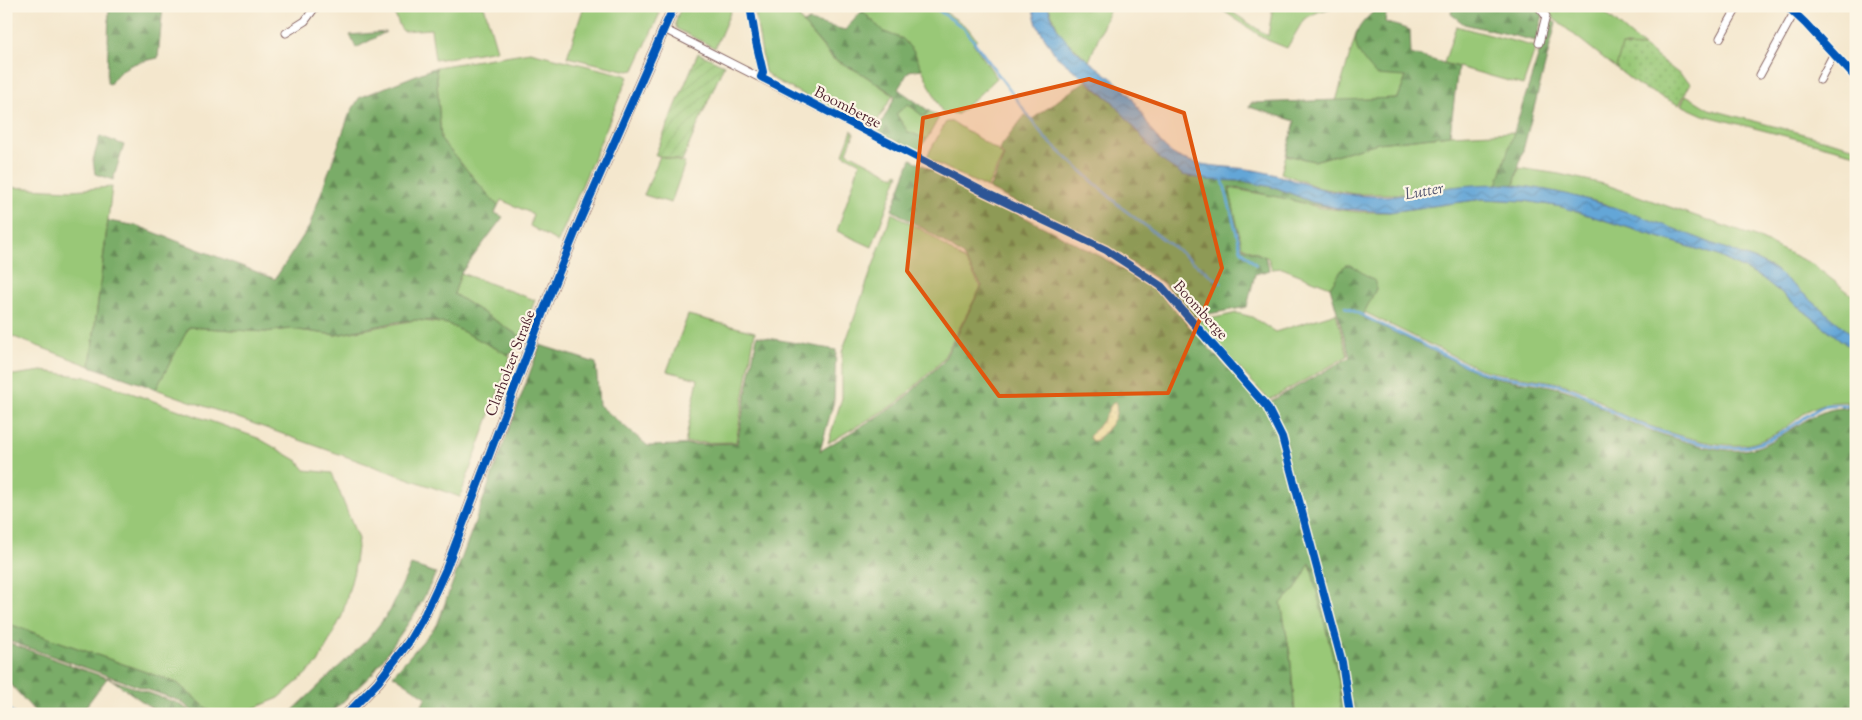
<svg xmlns="http://www.w3.org/2000/svg" width="1862" height="720" font-family="'Sorts Mill Goudy',serif">
	<defs>
		<pattern id="forest-firs" width="22" height="20" patternUnits="userSpaceOnUse" patternTransform="scale(1.25)"><rect width="22" height="20" fill="#7aac68"/><path d="M5 1l3.5 6h-7zM16 11l3.5 6h-7z" fill="#668b56"/></pattern>
		<pattern id="sand-dots" width="8" height="8" patternUnits="userSpaceOnUse" patternTransform="scale(1.25)"><rect width="8" height="8" fill="#eeda9e"/><path d="M2 2h.1M6 6h.1" fill="none" stroke="#cebb88" stroke-width="1.8" stroke-linecap="round"/></pattern>
		<pattern id="park-dots" width="8" height="8" patternUnits="userSpaceOnUse" patternTransform="scale(1.25)"><rect width="8" height="8" fill="#99c877"/><path d="M2 2h.1M6 6h.1" fill="none" stroke="#85ab67" stroke-width="1.8" stroke-linecap="round"/></pattern>
		<pattern id="garden-furrows" width="10" height="10" patternUnits="userSpaceOnUse" patternTransform="scale(1.25)"><rect width="10" height="10" fill="#99c877"/><path d="M-1 1l2-2M0 10L10 0M9 11l2-2" fill="none" stroke="#85ab67"/></pattern>
		<pattern id="water-waves" width="16" height="10" patternUnits="userSpaceOnUse" patternTransform="scale(1.25)"><rect width="16" height="10" fill="#63a6d7"/><path d="M0 5q4-4 8 0t8 0" fill="none" stroke="#5487af"/></pattern>
	</defs>
	<rect width="100%" height="100%" fill="#fcf5e5"/>
	<filter id="ink" filterUnits="userSpaceOnUse"><feTurbulence type="fractalNoise" baseFrequency=".02" numOctaves="2"/><feDisplacementMap in="SourceGraphic" scale="10" xChannelSelector="R" yChannelSelector="G"/><feConvolveMatrix kernelMatrix="1 2 1 2 8 2 1 2 1" color-interpolation-filters="sRGB"/></filter>
	<filter id="wash" filterUnits="userSpaceOnUse"><feTurbulence type="fractalNoise" baseFrequency=".0096" numOctaves="4" result="noise"/><feDisplacementMap in="SourceGraphic" scale="20" xChannelSelector="R" yChannelSelector="G"/><feGaussianBlur stdDeviation="1.12" result="paint"/><feColorMatrix in="noise" values="0 0 0 0 0 0 0 0 0 0 0 0 0 0 0 0 0 1.4 0 .05"/><feComposite in="paint" operator="in"/></filter>
	<g filter="url(#wash)">
		<rect width="100%" height="100%" fill="#f4e7cd"/>
		<g fill="#99c877" stroke="#727451">
			<path d="M391,6H484L497,50L435,60L431,29L403,31L400,27Z"/>
			<path d="M584,6H641L660,13L634,70L628,71L567,57Z"/>
			<path d="M682,6H733L715,48L677,29C673,22 679,13 682,6Z"/>
			<path d="M754,6H792L803,23L833,59L861,73L893,95L872,130L775,80L765,72Z"/>
			<path d="M858,6H937L967,27L977,40L973,43L997,78L958,114L942,112L914,52L903,39L884,32Z"/>
			<path d="M1048,6H1083L1085,10L1090,6H1111L1089,61L1061,36Z"/>
			<path d="M1216,6H1223L1268,36L1273,6H1338L1318,12L1304,19L1287,48L1267,40Z"/>
			<path d="M1542,6H1597L1644,47L1622,46L1616,68L1548,14Z"/>
			<path d="M1456,26L1536,47L1523,85L1444,63Z"/>
			<path d="M1357,31L1356,42L1406,77L1398,98L1336,101Z"/>
			<path d="M530,52L625,75L628,77L558,242L530,226L533,214L501,200L498,206L441,140L436,67Z"/>
			<path d="M1686,95L1709,109L1856,148V154L1703,115L1681,105Z"/>
			<path d="M908,104L924,117L929,111L939,117L927,139L908,132L896,114Z"/>
			<path d="M946,122H953L998,151L1003,156L987,188L926,158Z"/>
			<path d="M852,130L854,134L847,152L895,177L897,173L899,174L872,247L837,231L860,163L843,154Z"/>
			<path d="M1515,132L1497,185L1452,187L1412,194H1355L1320,188L1281,173L1286,155L1314,161L1378,143L1450,135Z"/>
			<path d="M660,156L685,163L671,203L644,195Z"/>
			<path d="M1519,168L1559,174L1604,184L1753,236L1812,264L1856,298V338L1774,269L1756,260L1602,203L1555,192L1514,185Z"/>
			<path d="M6,187L71,190L112,187L90,366L6,334Z"/>
			<path d="M1229,188L1284,198L1321,208L1359,212H1389L1483,199L1525,201L1562,207L1716,255L1762,278L1856,352L1855,408L1847,407L1848,402C1838,402 1827,402 1818,406C1808,409 1800,417 1792,423C1778,434 1759,444 1741,445C1710,448 1640,425 1613,410C1600,402 1588,392 1573,387C1543,377 1511,378 1480,369L1364,312L1376,289L1351,265L1345,266L1330,287L1282,268L1272,269L1268,258L1242,246Z"/>
			<path d="M892,213L929,234L966,262L981,287L942,361L897,403L828,443L842,398V352Z"/>
			<path d="M461,273L535,300L521,337L454,294Z"/>
			<path d="M1237,313L1252,317L1275,332L1336,313L1348,356L1269,400L1196,322Z"/>
			<path d="M688,315L755,332L736,442L685,443L698,379L667,371Z"/>
			<path d="M415,320L448,324L509,355L510,359L460,497L156,389L189,327L265,332L290,329L336,335Z"/>
			<path d="M42,371L86,377L258,438L298,461L305,470L332,473L358,539L354,571L342,616L318,663L279,698L252,709L211,712L177,683L6,623V376Z"/>
			<path d="M1310,563L1339,682L1341,714H1295L1290,654L1281,603L1295,590Z"/>
		</g>
		<g fill="url(#forest-firs)" stroke="#62664a">
			<path d="M109,6H163L158,58C135,63 123,64 110,84L107,83Z"/>
			<path d="M1452,6H1535L1543,15L1536,41L1464,24L1451,14Z"/>
			<path d="M1387,8L1385,22L1410,30L1411,54L1458,67L1450,135L1378,143L1314,161L1286,155L1295,121L1249,107L1251,103L1398,98L1406,77L1376,75C1366,63 1349,47 1358,30C1361,23 1370,15 1376,9Z"/>
			<path d="M862,11L884,32L903,39L914,52L922,69L909,71L898,89L929,111L924,117L908,104L896,114L908,132L927,139L916,152L879,132L878,129L895,97L893,94L861,73L834,59L803,23L810,21L845,30Z"/>
			<path d="M1550,19L1556,23L1514,185H1497Z"/>
			<path d="M386,32L356,48L350,35Z"/>
			<path d="M436,67L441,140L498,206L495,213L503,217L461,273L454,294L521,337L514,351L509,355L448,324L432,321L415,320L397,322L336,335L290,329L265,332L189,327L156,389L90,366L108,221L138,226L275,279L309,227L349,115L359,98Z"/>
			<path d="M1085,81L1112,101L1161,160L1207,180L1242,181L1277,188L1312,202L1341,209C1304,205 1266,193 1229,187L1241,247L1265,257L1270,270L1255,274L1247,307L1192,317L1163,283L1106,247L989,189L1004,156L999,149L1025,115L1031,120Z"/>
			<path d="M100,136L124,145L113,180L95,174L93,160Z"/>
			<path d="M911,159L1102,257L1157,291L1262,406L1350,357L1330,287L1345,265H1351L1376,282V289L1362,317L1479,373C1510,383 1542,381 1572,392C1587,396 1599,407 1612,414C1641,429 1712,454 1744,450C1787,444 1808,403 1856,408V714H1341L1339,682L1310,563L1295,590L1281,603L1290,654L1295,714H418L426,697L393,675L437,625L540,345L596,363L599,405L648,446L737,443L757,336L836,350L834,401L820,451L898,404L943,362L982,286L962,255L929,232L892,210Z"/>
			<path d="M411,565L436,573L417,611L373,673L330,714H289L367,640L390,611Z"/>
			<path d="M6,623L177,683L211,712L196,714L180,701L6,640Z"/>
			<path d="M6,642L180,704L193,714H160L108,677L80,714H37L6,679Z"/>
		</g>
		<path fill="url(#sand-dots)" stroke="#9c7c64" d="M1115,401C1121,418 1107,429 1097,440L1092,441L1089,437C1093,431 1098,427 1102,421C1108,414 1108,407 1115,401Z"/>
		<path fill="url(#park-dots)" stroke="#727451" d="M1622,46L1644,47L1691,83L1679,105L1639,86L1616,68Z"/>
		<path fill="url(#garden-furrows)" stroke="#727451" d="M698,53L724,65L682,161L655,155Z"/>
		<path fill="url(#water-waves)" stroke="#566281" d="M1032,6H1048C1060,50 1096,62 1125,90C1143,108 1152,141 1173,154C1198,169 1231,165 1259,171C1292,177 1322,193 1356,195C1375,197 1396,196 1416,194C1428,193 1439,189 1451,187C1471,185 1495,183 1515,185C1599,195 1677,231 1756,260L1774,269L1856,338V352L1762,278L1716,255L1562,207L1525,201L1483,199L1389,212L1341,209L1312,202L1277,188L1242,181L1207,180L1183,175L1161,160L1112,101L1056,56L1037,25Z"/>
		<g fill="none" stroke-linecap="round" stroke-linejoin="round">
			<g stroke="#63a6d7" stroke-width="2.5">
				<path d="M932,6L964,28L1045,138L1122,208L1221,283"/>
				<path d="M1222,177L1241,250L1256,265"/>
				<path d="M1345,307L1478,371C1509,381 1543,378 1574,390C1588,395 1600,406 1613,412C1642,427 1713,452 1744,447C1766,444 1784,432 1801,420C1809,415 1816,409 1824,406C1832,404 1839,405 1847,405"/>
				<path d="M6,707L14,714"/>
			</g>
		</g>
	</g>
	<g filter="url(#ink)">
		<g fill="none" stroke-linecap="round" stroke-linejoin="round">
			<defs>
				<g id="street">
					<path d="M750,6L756,42L763,72L761,77"/>
					<path d="M1538,6L1546,16L1539,43"/>
					<path d="M1787,6L1805,23L1856,78"/>
					<path d="M664,29L986,193L1106,250L1161,286L1267,407L1282,437L1342,662L1350,714"/>
					<path d="M286,33L305,21L316,6"/>
					<path d="M1720,38L1738,6"/>
					<path d="M1760,75L1794,13"/>
					<path d="M1820,80L1833,55"/>
				</g>
				<path id="secondary" d="M347,714L378,682L408,643L425,614L446,569L548,299L581,218L674,6"/>
			</defs>
			<use href="#street" stroke="#866564" stroke-width="9"/>
			<use href="#secondary" stroke="#866564" stroke-width="12"/>
			<use href="#street" stroke="#fff" stroke-width="7"/>
			<use href="#secondary" stroke="#fff" stroke-width="10"/>
			<defs>
				<g id="cycleway">
					<path d="M750,6L756,42L763,72L761,77L986,193L1106,250L1161,286L1267,407L1282,437L1342,662L1350,714"/>
					<path d="M1787,6L1805,23L1856,78"/>
					<path d="M347,714L378,682L408,643L425,614L446,569L548,299L581,218L674,6"/>
				</g>
			</defs>
			<use href="#cycleway" stroke="#fcf5e5" stroke-width="11"/>
			<use href="#cycleway" stroke="#0057b8" stroke-width="8"/>
		</g>
	</g>
	<path fill="#e0560e" fill-opacity="0.2" stroke="#e0560e" stroke-width="4" stroke-linejoin="round" d="M1089,79L1184,113L1222,268L1168,393L999,396L907,271L923,118Z"/>
	<g text-anchor="middle" stroke-width="4.5" stroke-linejoin="round" paint-order="stroke">
		<g font-size="15" fill="#4a1f2b" stroke="#fcf5e5">
			<text transform="translate(848 107) rotate(27)" y="5">Boomberge</text>
			<text transform="translate(1201 310) rotate(48)" y="5">Boomberge</text>
			<text transform="translate(510 363) rotate(-69)" y="5">Clarholzer Straße</text>
		</g>
		<g font-size="16" font-style="italic" fill="#545570" stroke="#fcf5e5">
			<text transform="translate(1424 190) rotate(-10)" y="6">Lutter</text>
		</g>
	</g>
	<rect width="1862" height="720" fill="none" stroke="#fcf5e5" stroke-width="25"/>
</svg>
